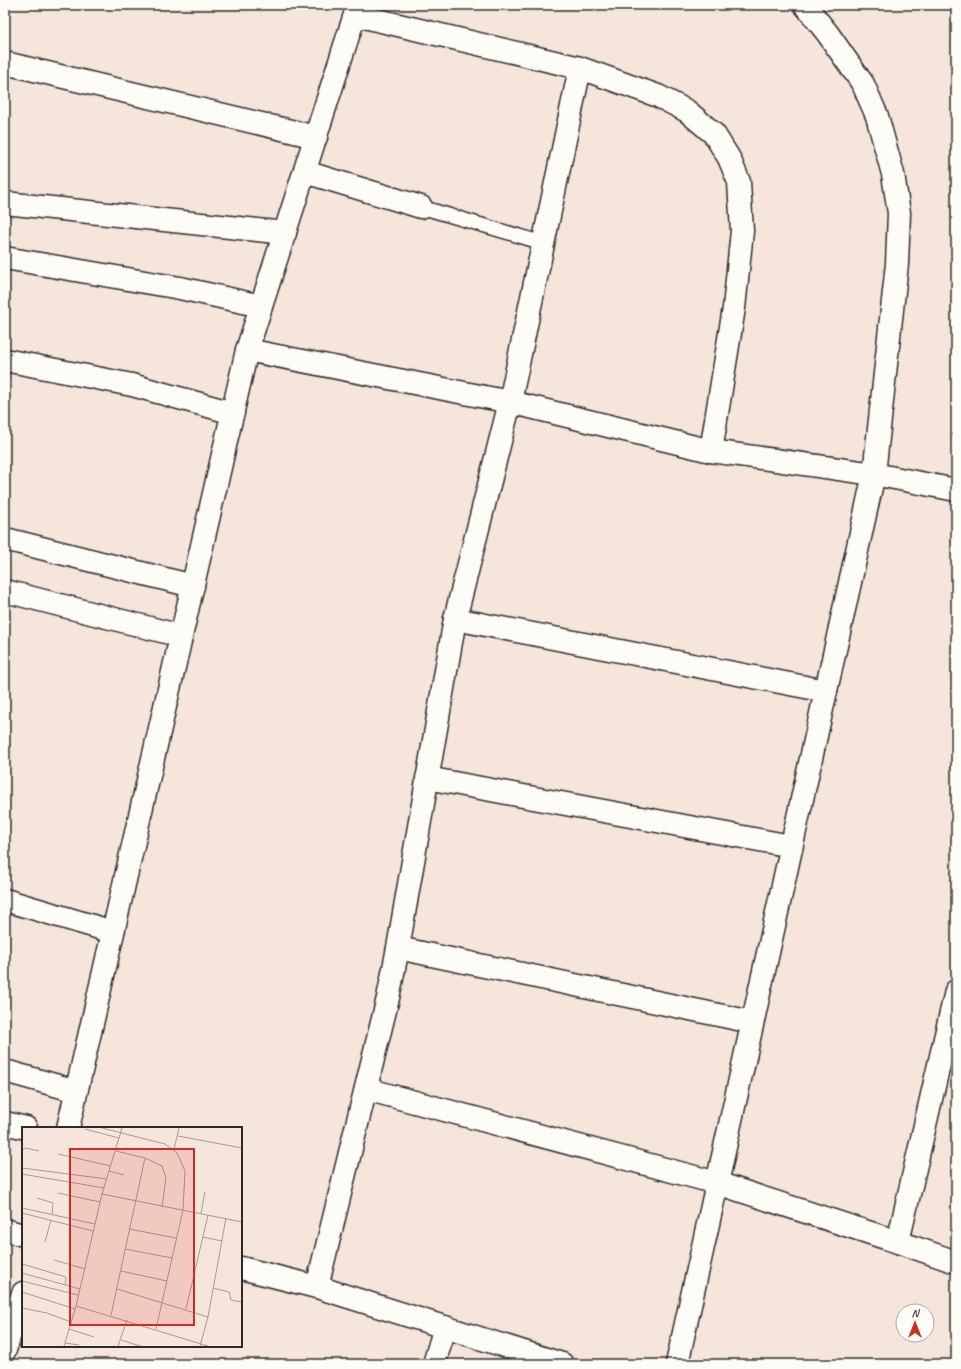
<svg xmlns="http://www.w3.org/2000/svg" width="961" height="1369" font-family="Caveat,sans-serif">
	<rect width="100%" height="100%" fill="#f6e5da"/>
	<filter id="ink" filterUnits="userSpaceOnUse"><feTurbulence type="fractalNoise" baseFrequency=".025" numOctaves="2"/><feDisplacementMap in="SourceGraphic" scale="8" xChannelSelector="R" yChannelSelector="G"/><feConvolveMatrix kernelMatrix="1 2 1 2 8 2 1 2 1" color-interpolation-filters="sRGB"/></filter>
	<g filter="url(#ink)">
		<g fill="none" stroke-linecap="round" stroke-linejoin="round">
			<defs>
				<path id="service" d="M421,207L543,243"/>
				<g id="minor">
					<path d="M356,15L580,68L658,96L687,111L714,134L729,158L739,182L742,231L734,308L711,451"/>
					<path d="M5,63L316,137"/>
					<path d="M305,172L421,207"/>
					<path d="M5,203L285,233"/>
					<path d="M5,258L180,288L261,306"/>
					<path d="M247,350L510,402L711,451L874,474L956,490"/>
					<path d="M5,360L132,385L233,413"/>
					<path d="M5,539L193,586"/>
					<path d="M5,591L181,636"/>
					<path d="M455,619L826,691"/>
					<path d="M427,778L791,846"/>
					<path d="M5,900L113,932"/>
					<path d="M398,948L752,1022"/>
					<path d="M5,1071L76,1091"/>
					<path d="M366,1089L717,1183L898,1242L956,1262"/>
					<path d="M5,1123L26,1128"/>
					<path d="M68,1128L247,350L358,5"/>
					<path d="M5,1230L23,1235"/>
					<path d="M898,1242L956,991"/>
					<path d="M241,1268L317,1287L562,1364"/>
					<path d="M317,1287L388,998L398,948L455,619L510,402L580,68"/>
					<path d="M5,1350L23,1293"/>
					<path d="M434,1364L445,1327"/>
					<path d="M677,1364L874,474L897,264L899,213L893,174L877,116L863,84L828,34L805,5"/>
				</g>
			</defs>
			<use href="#service" stroke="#2b2b2b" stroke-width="16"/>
			<use href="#minor" stroke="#2b2b2b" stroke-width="25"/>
			<use href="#service" stroke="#fdfcf7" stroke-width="13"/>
			<use href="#minor" stroke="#fdfcf7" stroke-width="22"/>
		</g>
	</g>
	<g transform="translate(22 1127)">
		<rect width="220" height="220" fill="#f6e5da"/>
		<path fill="none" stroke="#a59b94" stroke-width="1" d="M80,1L143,17L155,26L163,44L161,83L134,202M63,2L97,11M156,9L220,21M152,22L157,1M0,23L4,21L17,24M94,24L123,31L140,39L144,51L140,80M36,27L89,39M0,41L85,52M87,44L102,48M0,47L82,61M36,66L78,75M80,67L220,95M15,71L31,76L30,87M0,81L73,97M0,86L71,104M179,86L183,65M107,102L154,111M181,110L200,114M23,115L29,93M103,122L150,131M32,133L63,142M0,137L44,150L43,158M99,144L145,154M0,146L58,162M0,154L56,168M191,161L207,165L209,173L220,175M95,162L186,190L178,219M0,165L53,182M54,179L186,219M0,181L25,186L49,195M164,182L186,88M89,188L123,31M186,190L204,91M47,202L72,210M99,213L118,219M43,216L57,218M42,219L54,179L80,67L100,1M96,219L105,193"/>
		<path fill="#d62828" fill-opacity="0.15" stroke="#d62828" stroke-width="2" d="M48,22H172V198H48Z"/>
		<rect width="220" height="220" fill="none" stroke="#2b2b2b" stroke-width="2"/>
	</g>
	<rect width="961" height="1369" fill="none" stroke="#fdfcf7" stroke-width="20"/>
	<rect x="10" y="10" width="941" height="1349" fill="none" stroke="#2b2b2b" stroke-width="1.5" filter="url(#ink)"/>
	<g transform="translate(915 1323)"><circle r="19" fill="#fdfcf7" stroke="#a9a8a5"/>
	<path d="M0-3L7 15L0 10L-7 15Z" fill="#c8321e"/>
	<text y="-6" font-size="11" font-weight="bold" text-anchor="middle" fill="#2b2b2b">N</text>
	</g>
</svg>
